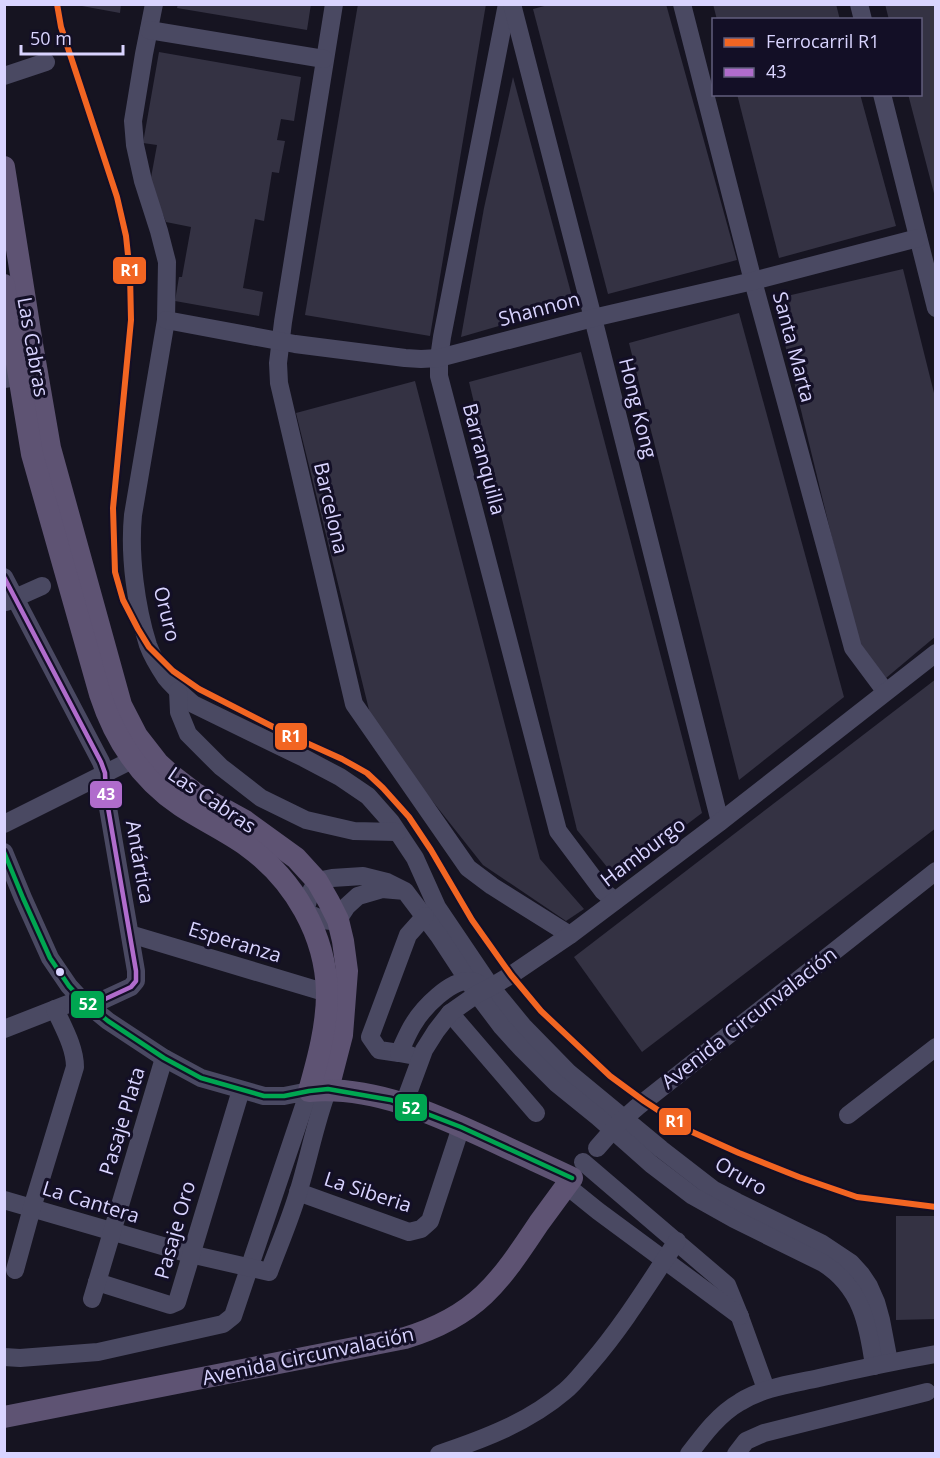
<svg xmlns="http://www.w3.org/2000/svg" width="940" height="1458" font-family="'Open Sans',sans-serif">
	<rect width="100%" height="100%" fill="#161421"/>
	<g fill="#343243">
		<path d="M83,4H121L120,13L82,6Z"/>
		<path d="M178,4H311L307,30L177,8Z"/>
		<path d="M358,4H486L430,336L305,315Z"/>
		<path d="M552,4H666L737,260L608,294L533,9Z"/>
		<path d="M713,4H836L840,20H717Z"/>
		<path d="M885,4H936V201L908,94H920V20H889Z"/>
		<path d="M159,52L301,77L294,121L281,119L277,140L285,141L279,173L272,172L264,221L255,219L243,288L263,292L259,316L175,301L179,277H182L191,227L166,222L150,183L157,145L143,143Z"/>
		<path d="M513,77L574,304L461,337L484,208Z"/>
		<path d="M737,94H860L896,226L779,258Z"/>
		<path d="M903,269L936,401V636L886,678L858,645L774,299Z"/>
		<path d="M739,313L844,697L739,780L629,343Z"/>
		<path d="M581,352L702,813L616,878L577,830L469,382Z"/>
		<path d="M415,381L540,859L584,909L566,921L483,865L373,726L296,413Z"/>
		<path d="M936,679V828L642,1052L574,957Z"/>
		<path d="M896,1216H936V1319L896,1320Z"/>
	</g>
	<g fill="none" stroke-linecap="round" stroke-linejoin="round">
		<g stroke="#4a4962" stroke-width="18">
			<path d="M154,4L144,54L133,121L135,145L143,181L159,231L167,262L166,320L133,515C129,555 136,607 148,645C152,656 160,669 166,678C174,688 184,696 193,704L304,758L340,777L368,796L391,822L415,858L437,907L491,987L523,1026L569,1073L661,1149L714,1190L737,1202L821,1243L851,1263L861,1274L869,1286L876,1302L881,1320L889,1362"/>
			<path d="M334,4L283,322L278,363L279,383L354,704L468,868L492,886L570,935"/>
			<path d="M507,4L442,337L439,358V376L558,831L603,891L615,901"/>
			<path d="M512,4L593,318L720,822"/>
			<path d="M682,4L753,281L853,648L885,691"/>
			<path d="M859,4L863,20"/>
			<path d="M149,30L324,59"/>
			<path d="M4,76L46,62"/>
			<path d="M882,94L936,308"/>
			<path d="M166,320L295,344L405,358L421,359L439,358L593,318L753,281L918,238"/>
			<path d="M4,379L10,378L6,355"/>
			<path d="M4,577L101,762L105,773L106,796L136,971V981L131,987L90,1006"/>
			<path d="M6,602L42,586"/>
			<path d="M178,691L179,712L188,734L221,767L261,798L306,820L354,831L397,832"/>
			<path d="M4,824L132,760"/>
			<path d="M4,852L23,898L50,958L69,986L81,999L108,1021L164,1058L201,1078L264,1096H284L309,1091L233,1316L223,1324L98,1352L20,1358L4,1357"/>
			<path d="M405,891L382,889L358,896L347,906L338,920L331,921L324,920L305,912L310,893L317,881L332,878L363,876L387,882L405,891L439,936L477,994L502,1027L522,1049L556,1083L598,1117L651,1164L693,1196L734,1219L823,1263C861,1287 868,1323 874,1366"/>
			<path d="M130,934L327,993"/>
			<path d="M450,1013L536,1113"/>
			<path d="M4,1029L81,999"/>
			<path d="M399,1053L379,1050L370,1037L408,935L425,916"/>
			<path d="M410,1055L399,1053C404,1043 408,1032 414,1023C423,1008 450,980 469,981C472,981 475,982 478,983"/>
			<path d="M404,1104L424,1050L436,1031L450,1013L477,994L491,987L511,975L570,935L720,822L936,653"/>
			<path d="M636,1108L936,871"/>
			<path d="M848,1115L936,1047"/>
			<path d="M583,1162L727,1285L740,1317L766,1389"/>
			<path d="M567,1186L598,1211L740,1316"/>
			<path d="M298,1192L409,1232L421,1229L430,1221L461,1127"/>
			<path d="M4,1200L190,1254L269,1272C279,1245 290,1220 298,1193C309,1158 315,1123 328,1089"/>
			<path d="M15,1270L32,1208L75,1067C75,1047 63,1027 55,1009"/>
			<path d="M97,1282L170,1305L177,1302L241,1090"/>
			<path d="M92,1299L164,1058"/>
			<path d="M439,1454C484,1439 529,1422 565,1391C574,1384 582,1373 590,1364C623,1326 649,1283 677,1241"/>
			<path d="M689,1454C704,1434 719,1414 740,1402C764,1387 792,1384 819,1378C858,1369 896,1361 936,1354"/>
			<path d="M736,1454L746,1441L764,1433L927,1392"/>
		</g>
		<g stroke="#5e5373" stroke-width="22">
			<path d="M4,167L32,344L50,448L121,705L137,736L158,763L170,774L196,794L245,821L296,858L317,881L329,902L338,920L343,941L347,971L342,1035L328,1089"/>
			<path d="M4,285L32,454L100,694C115,740 141,779 181,806C202,820 226,831 247,846C294,880 326,935 327,993C327,1026 318,1059 309,1091C375,1085 439,1116 497,1143C522,1155 547,1166 572,1178C561,1193 550,1208 539,1223C499,1283 477,1316 405,1338L4,1417"/>
		</g>
		<path stroke="#4a4962" stroke-width="18" d="M597,1148L618,1124L636,1108"/>
		<defs>
			<path id="bus-1" d="M4,577L101,762L105,773L106,796L136,971V981L131,987L90,1006"/>
			<path id="bus-2" d="M4,852L23,898L50,958L69,986L81,999L108,1021L164,1058L201,1078L264,1096H284L309,1091L328,1089L391,1100L461,1127L572,1178"/>
		</defs>
		<use href="#bus-1" stroke="#130f26" stroke-width="9"/>
		<use href="#bus-2" stroke="#130f26" stroke-width="9"/>
		<use href="#bus-1" stroke="#b06ccc" stroke-width="4.5"/>
		<use href="#bus-2" stroke="#00a651" stroke-width="4.5"/>
		<defs>
			<path id="rail-1" d="M57,4L61,27L117,197L126,236L130,274L131,320L113,508L115,572L123,600L138,629L149,647L173,671L199,689L291,736L342,759L367,773L383,788L409,817L431,850L472,920L511,975L541,1011L610,1076L644,1101L690,1131L739,1153L799,1177L857,1197L936,1207"/>
		</defs>
		<use href="#rail-1" stroke="#130f26" stroke-width="10"/>
		<use href="#rail-1" stroke="#f26522" stroke-width="6"/>
	</g>
	<circle fill="#d9d4ff" stroke="#130f26" stroke-width="2" cx="60" cy="972" r="5"/>
	<g text-anchor="middle" stroke-width="6" stroke-linejoin="round" paint-order="stroke">
		<g font-size="20" fill="#d9d4ff" stroke="#130f26">
			<text transform="translate(539 309) rotate(-15)" y="7">Shannon</text>
			<text transform="translate(33 347) rotate(80)" y="7">Las Cabras</text>
			<text transform="translate(794 347) rotate(75)" y="7">Santa Marta</text>
			<text transform="translate(638 408) rotate(76)" y="7">Hong Kong</text>
			<text transform="translate(484 459) rotate(75)" y="7">Barranquilla</text>
			<text transform="translate(331 508) rotate(77)" y="7">Barcelona</text>
			<text transform="translate(167 614) rotate(76)" y="7">Oruro</text>
			<text transform="translate(212 800) rotate(34)" y="7">Las Cabras</text>
			<text transform="translate(643 852) rotate(-37)" y="7">Hamburgo</text>
			<text transform="translate(140 862) rotate(80)" y="7">Antártica</text>
			<text transform="translate(235 942) rotate(17)" y="7">Esperanza</text>
			<text transform="translate(749 1018) rotate(-38)" y="7">Avenida Circunvalación</text>
			<text transform="translate(122 1121) rotate(-73)" y="7">Pasaje Plata</text>
			<text transform="translate(741 1176) rotate(30)" y="7">Oruro</text>
			<text transform="translate(368 1192) rotate(18)" y="7">La Siberia</text>
			<text transform="translate(91 1202) rotate(17)" y="7">La Cantera</text>
			<text transform="translate(175 1230) rotate(-74)" y="7">Pasaje Oro</text>
			<text transform="translate(308 1356) rotate(-12)" y="7">Avenida Circunvalación</text>
		</g>
	</g>
	<g stroke="#130f26" stroke-width="2">
		<rect x="112" y="256" width="35" height="29" rx="6" fill="#f26522"/>
		<rect x="274" y="722" width="34" height="29" rx="6" fill="#f26522"/>
		<rect x="89" y="780" width="34" height="29" rx="6" fill="#b06ccc"/>
		<rect x="70" y="990" width="35" height="29" rx="6" fill="#00a651"/>
		<rect x="394" y="1093" width="34" height="29" rx="6" fill="#00a651"/>
		<rect x="658" y="1107" width="34" height="29" rx="6" fill="#f26522"/>
	</g>
	<g font-size="16" text-anchor="middle" font-weight="bold" fill="#fff">
		<text x="130" y="276">R1</text>
		<text x="291" y="742">R1</text>
		<text x="106" y="800">43</text>
		<text x="88" y="1010">52</text>
		<text x="411" y="1114">52</text>
		<text x="675" y="1127">R1</text>
	</g>
	<rect width="940" height="1458" fill="none" stroke="#d9d4ff" stroke-width="12"/>
	<rect x="712" y="18" width="210" height="78" fill="#130f26" stroke="#625e7d" stroke-width="1.5"/>
	<rect x="724" y="38" width="30" height="9" fill="#f26522" stroke="#625e7d" stroke-width="1.5"/>
	<text x="766" y="48" font-size="18" fill="#d9d4ff">Ferrocarril R1</text>
	<rect x="724" y="68" width="30" height="9" fill="#b06ccc" stroke="#625e7d" stroke-width="1.5"/>
	<text x="766" y="78" font-size="18" fill="#d9d4ff">43</text>
	<path d="M21 45v9h102v-9" fill="none" stroke="#d9d4ff" stroke-width="3"/>
	<text x="30" y="45" font-size="18" fill="#d9d4ff" stroke="#130f26" stroke-width="4.5" paint-order="stroke">50 m</text>
</svg>
